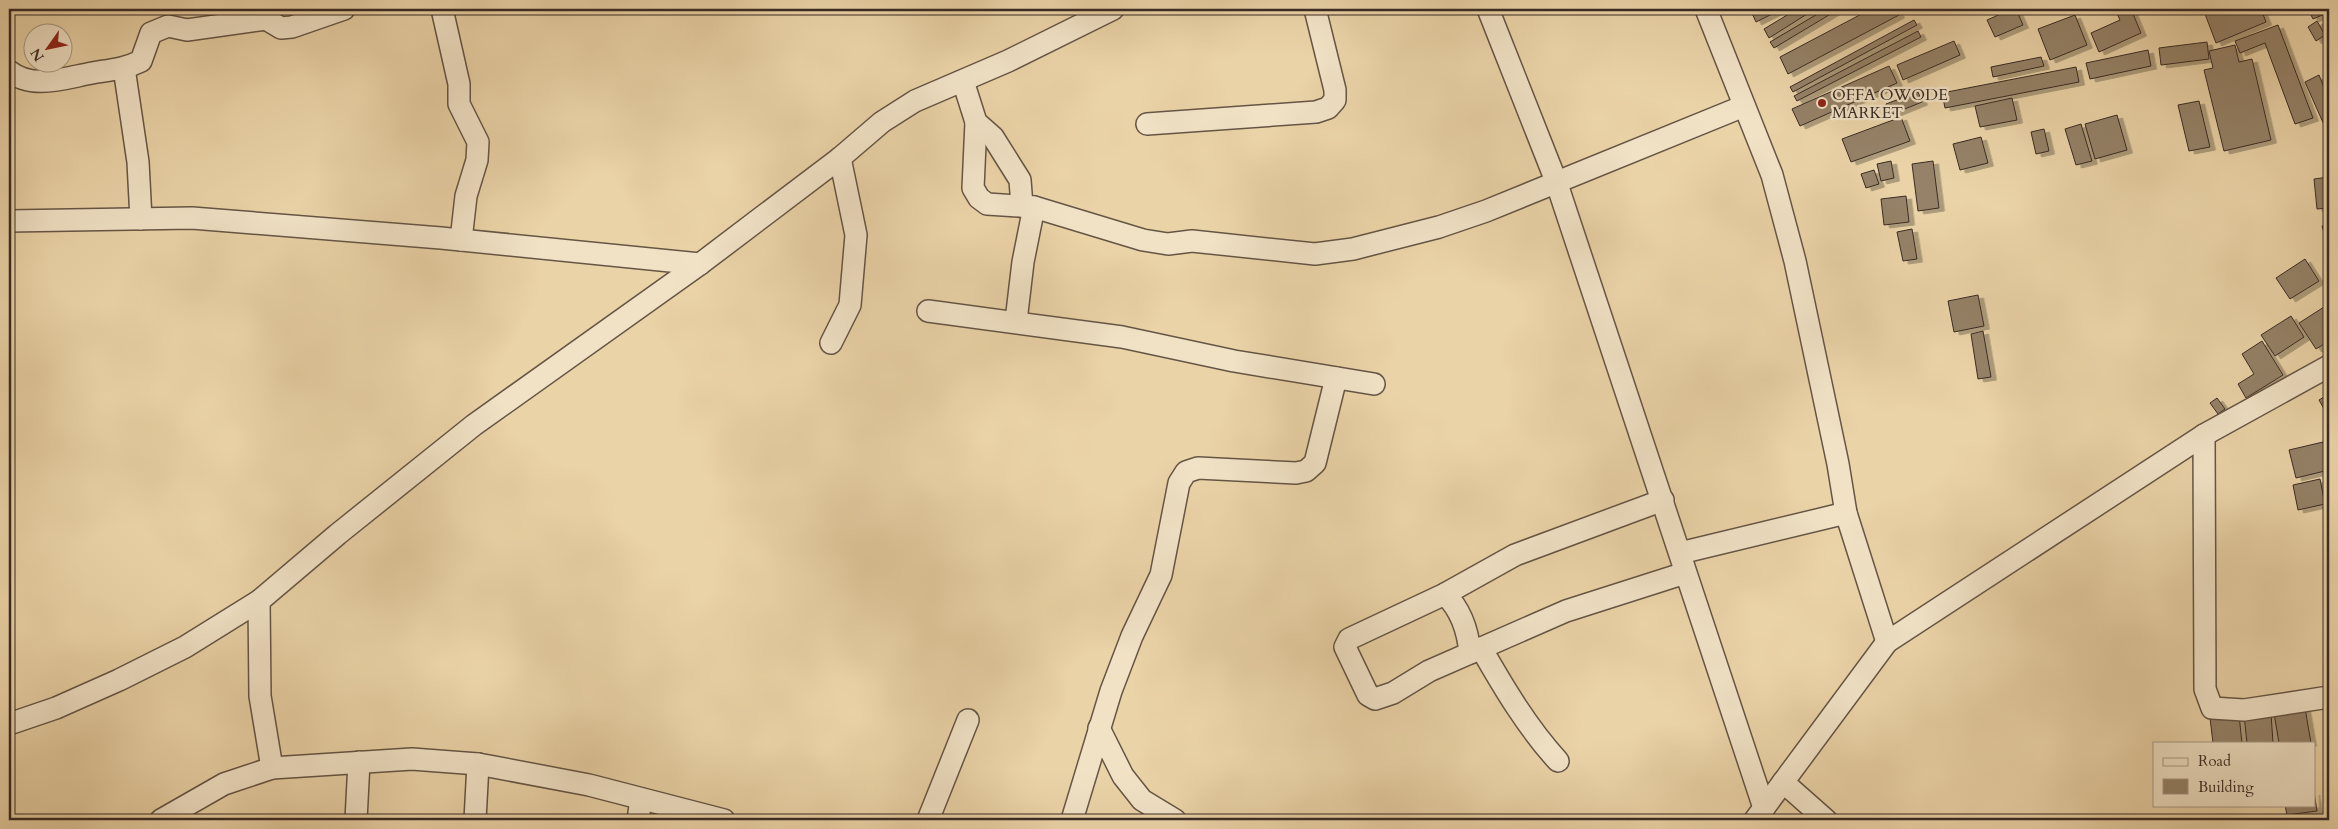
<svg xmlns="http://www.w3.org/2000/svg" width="2338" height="829" font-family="Cardo,serif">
	<defs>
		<filter id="shadow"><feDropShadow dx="5.5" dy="3" stdDeviation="0" flood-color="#0004"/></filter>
	</defs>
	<rect width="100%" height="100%" fill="#ead3a7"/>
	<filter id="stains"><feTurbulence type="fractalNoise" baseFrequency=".004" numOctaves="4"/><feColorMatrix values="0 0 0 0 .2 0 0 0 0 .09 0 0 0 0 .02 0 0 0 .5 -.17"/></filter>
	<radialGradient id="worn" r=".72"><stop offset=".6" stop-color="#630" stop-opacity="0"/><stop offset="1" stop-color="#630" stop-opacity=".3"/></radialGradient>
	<g fill="#958268" stroke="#392b24" filter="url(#shadow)">
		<path d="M1756,9H1782L1756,22L1751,11Z"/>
		<path d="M1797,9H1815L1769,38L1764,29Z"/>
		<path d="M1826,9H1839L1774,48L1770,42Z"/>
		<path d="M1871,9H1896L1899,15L1788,74L1780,57Z"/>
		<path d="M2012,9H2016L2023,25L1995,37L1987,20Z"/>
		<path d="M2115,9H2131L2141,33L2099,52L2091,33L2120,20Z"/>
		<path d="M2218,9H2261L2266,22L2216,43L2205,14Z"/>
		<path d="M2314,9H2329V12L2313,19L2309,11Z"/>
		<path d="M2075,15L2087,45L2050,60L2038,29Z"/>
		<path d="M1914,20L1917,25L1793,92L1790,87Z"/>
		<path d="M2317,21L2325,35L2316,41L2308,27Z"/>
		<path d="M2278,25L2313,118L2295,124L2265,43L2240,53L2235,41Z"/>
		<path d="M1918,31L1921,37L1797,101L1794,96Z"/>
		<path d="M1954,41L1960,55L1903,80L1897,65Z"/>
		<path d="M2207,42L2209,59L2161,65L2159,48Z"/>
		<path d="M2235,45L2239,62L2252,59L2271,140L2224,151L2204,70L2213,68L2209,51Z"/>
		<path d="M2148,50L2151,66L2090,79L2086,63Z"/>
		<path d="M2041,57L2044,66L1993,77L1991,67Z"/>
		<path d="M1889,66L1897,83L1800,126L1792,109Z"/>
		<path d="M2076,67L2079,82L1945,108L1942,93Z"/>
		<path d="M2319,75L2329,100V125L2325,127L2305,82Z"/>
		<path d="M1918,92L1922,102L1890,115L1886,104Z"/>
		<path d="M2012,98L2017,120L1980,127L1975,106Z"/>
		<path d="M2199,101L2210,147L2189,151L2178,105Z"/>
		<path d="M2117,115L2127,150L2095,159L2085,124Z"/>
		<path d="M1901,117L1910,141L1851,162L1842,139Z"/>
		<path d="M2081,124L2092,161L2076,165L2065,129Z"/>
		<path d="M2044,129L2049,151L2036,154L2031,132Z"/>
		<path d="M1981,137L1988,163L1960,170L1953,144Z"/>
		<path d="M1891,161L1894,178L1881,181L1877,164Z"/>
		<path d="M1933,161L1939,208L1918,211L1912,164Z"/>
		<path d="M1874,170L1879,184L1866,188L1861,174Z"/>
		<path d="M2329,177V208L2317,209L2314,179Z"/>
		<path d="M1906,196L1909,222L1884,225L1881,199Z"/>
		<path d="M2329,224V249L2322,226Z"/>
		<path d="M1912,229L1917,259L1903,261L1897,232Z"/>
		<path d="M2305,259L2319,281L2290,299L2276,278Z"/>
		<path d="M1978,295L1984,326L1954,332L1948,301Z"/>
		<path d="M2324,307L2329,316V341L2316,349L2299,323Z"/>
		<path d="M2291,316L2304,337L2275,356L2261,335Z"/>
		<path d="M1983,331L1991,377L1978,379L1971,334Z"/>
		<path d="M2262,341L2283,375L2246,398L2238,384L2254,374L2242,354Z"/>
		<path d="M2329,394V416H2328L2319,400Z"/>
		<path d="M2217,398L2225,409L2218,414L2210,403Z"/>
		<path d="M2323,442L2329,470L2296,478L2289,450Z"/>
		<path d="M2320,479L2325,504L2298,510L2293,485Z"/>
		<path d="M2305,708L2311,743H2279L2274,713Z"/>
		<path d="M2271,713L2273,743H2247L2244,715Z"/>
		<path d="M2239,715L2242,743H2213L2210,718Z"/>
		<path d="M2314,792L2317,811L2287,815L2285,805H2314Z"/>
	</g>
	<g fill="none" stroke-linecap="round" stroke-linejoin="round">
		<defs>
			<g id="minor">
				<path d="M442,9L459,84V104L478,142L477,160L466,196L461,240"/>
				<path d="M1488,9L1556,181L1764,808"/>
				<path d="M1706,9L1772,175L1795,261L1838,464L1846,513L1887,642"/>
				<path d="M124,68L138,162L141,219"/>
				<path d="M9,71C32,90 65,78 92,73C110,70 125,69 141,61L151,33L168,26L187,30L266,19L281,28L292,27L344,9"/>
				<path d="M963,81L976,122L993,137L1020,180L1022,206"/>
				<path d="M976,122L973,188L979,198L987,204L1034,207L1143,240L1168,244L1192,241L1315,254L1353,249L1439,227L1486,211L1744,106"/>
				<path d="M1147,124L1316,112L1328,108L1335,100V90L1315,9"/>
				<path d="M9,221L192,218L441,238L700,264"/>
				<path d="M928,311L1122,337L1234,361L1374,384"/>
				<path d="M1016,321L1023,262L1034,207"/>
				<path d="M831,343L850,305L856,235L840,158"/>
				<path d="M2204,435L2205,689L2212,708L2244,710L2329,697"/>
				<path d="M1663,500L1515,555L1445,594L1349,639L1345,647L1368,695L1375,699L1393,693L1429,671L1566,611L1685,573"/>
				<path d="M1680,553L1846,513"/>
				<path d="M1445,594C1461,610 1468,631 1470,653"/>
				<path d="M259,601L260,696L272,768L412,759L478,764L589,785L724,820"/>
				<path d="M1481,648C1504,688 1527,727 1558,761"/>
				<path d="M9,724L56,708L119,680L185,647L259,601L338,534L474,425L700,264L840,158L882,122L915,101L1008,61L1113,9"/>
				<path d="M1099,728L1123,776L1142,800L1175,820"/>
				<path d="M1783,782L1826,820"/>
				<path d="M161,820L224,784L272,768"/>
				<path d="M356,820L359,762"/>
				<path d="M475,820L478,764"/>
				<path d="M638,820L641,799"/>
				<path d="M928,820L968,720"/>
				<path d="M1072,820L1111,691L1132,636L1161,575L1179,483L1186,472L1198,468L1296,473L1306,471L1315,463L1336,378"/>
				<path d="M1755,820L1887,642L2204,435L2329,366"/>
			</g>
		</defs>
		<use href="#minor" stroke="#655545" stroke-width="24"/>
		<use href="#minor" stroke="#f1e2c6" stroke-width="21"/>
	</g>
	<circle fill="#8f2418" stroke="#f1e2c6" stroke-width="2" cx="1822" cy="103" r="5"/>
	<g text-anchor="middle" stroke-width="4.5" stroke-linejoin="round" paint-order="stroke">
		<g font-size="16" fill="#392b24" stroke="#f1e2c6" text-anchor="start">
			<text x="1832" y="100">OFFA OWODE<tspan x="1832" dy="18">MARKET</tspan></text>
		</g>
	</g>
	<rect width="2338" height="829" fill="none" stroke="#ead3a7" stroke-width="30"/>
	<rect x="10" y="10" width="2318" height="809" fill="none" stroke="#392b24" stroke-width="2.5"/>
	<rect x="15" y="15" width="2308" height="799" fill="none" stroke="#392b24"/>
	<rect x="2153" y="742" width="162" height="65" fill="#f1e2c6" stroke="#a79985"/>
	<rect x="2163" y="758" width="25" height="8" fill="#f1e2c6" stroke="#a79985"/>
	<text x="2198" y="766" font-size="15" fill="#392b24">Road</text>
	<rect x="2163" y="779" width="25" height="15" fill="#958268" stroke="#a79985"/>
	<text x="2198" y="792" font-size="15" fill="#392b24">Building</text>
	<g transform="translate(48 48) rotate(237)"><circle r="24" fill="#f1e2c6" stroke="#a79985"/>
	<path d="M0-4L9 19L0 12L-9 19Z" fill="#8f2418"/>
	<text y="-8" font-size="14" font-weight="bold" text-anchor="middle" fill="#392b24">N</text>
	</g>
	<rect width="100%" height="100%" filter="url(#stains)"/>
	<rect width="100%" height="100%" fill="url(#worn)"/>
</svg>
